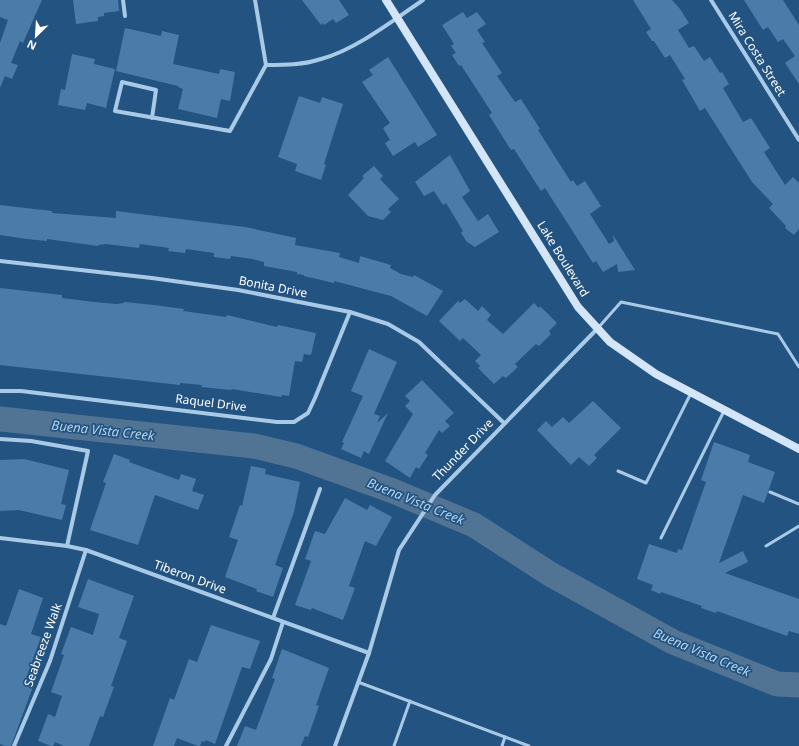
<svg xmlns="http://www.w3.org/2000/svg" width="799" height="746" font-family="'Noto Sans',sans-serif">
	<rect width="100%" height="100%" fill="#235380"/>
	<g fill="none" stroke-linecap="round" stroke-linejoin="round">
		<path stroke="#517394" stroke-width="25" d="M0,419L254,446L296,456L393,491L474,525L550,574L673,642L777,684L799,685"/>
	</g>
	<g fill="#4b7ca9">
		<path d="M0,0H42L23,43L20,41L11,63L18,65L12,79L5,76L0,88V43L8,20L0,17Z"/>
		<path d="M73,0H118L119,11L104,13V16L98,17V21L76,24Z"/>
		<path d="M302,0H339L349,15L336,23L333,19L324,25L323,23L321,25Z"/>
		<path d="M633,0H672L680,9L689,23L678,30L689,48L694,46L704,61L710,57L720,73L722,72L729,84L723,88L743,122L751,118L770,148L764,152L785,185L793,177L799,183V229L794,235L785,228L786,226L769,208L773,204L752,182L705,108L700,111L682,80L685,79L670,55L665,58L654,41H652L646,32L651,29Z"/>
		<path d="M744,0H783L790,11L799,25V84L785,63L795,56L783,39L778,42L768,27L763,30Z"/>
		<path d="M463,12L467,18L477,12L486,24L477,30L485,42L482,43L502,73L497,76L515,102L521,99L540,129L538,130L571,182L573,180L577,186L585,181L601,206L590,214L609,244L614,241L613,235L635,270L618,272L617,264L603,272L596,261L593,263L545,188L541,191L514,149L511,150L489,115L492,113L461,65L459,66L452,55L456,53L451,46L454,44L442,25Z"/>
		<path d="M125,28L161,36L162,31L179,35L173,64L219,74L220,69L235,72L230,101L221,99L217,118L178,109L183,89L178,87V86L116,71Z"/>
		<path d="M72,54L95,59L94,64L115,69L106,108L87,103L85,110L58,105L61,89L65,90Z"/>
		<path d="M388,57L437,135L418,147L415,142L393,156L385,143L390,140L383,128L390,123L362,82L373,75L369,70Z"/>
		<path d="M299,96L320,103L322,97L343,104L324,164L326,165L321,180L295,171L297,164L278,157Z"/>
		<path d="M450,155L470,191L462,197L478,221L488,214L499,232L475,247L467,242L461,233L463,231L446,203L443,205L434,191L424,196L415,182Z"/>
		<path d="M374,166L383,176L380,179L399,199L388,209L391,212L383,220L368,216L348,195L364,178L362,176Z"/>
		<path d="M0,205L52,211V213L116,218V211L245,227L296,238L295,245L340,253L339,257L359,263L360,256L391,265L390,268L401,274L413,277L414,275L443,291L427,316L391,296L334,281V283L304,276V275L297,274V272L264,266V262L252,259L231,256L230,259L214,257V253L186,249L185,253L168,251L169,248L140,244L139,248L106,244L98,245V246L47,239V241L27,239L0,235Z"/>
		<path d="M0,288L62,295V298L94,302L116,304L124,303V302L154,305L184,309L183,311L226,317L227,315L277,327L278,325L316,333L311,355L304,354L302,362L295,361L289,396L282,395L281,397L232,389L231,390L201,387L202,385L180,383V385L0,365Z"/>
		<path d="M465,299L478,311L482,306L491,315L487,320L503,334L534,303L539,308L540,306L557,323L549,331L551,334L539,346L536,344L515,364L518,367L506,378L503,376L494,384L478,368L480,366L475,361L481,355L463,338L460,341L439,321L458,301L460,303Z"/>
		<path d="M369,349L397,362L374,414L380,416L377,423L388,413L369,454L364,451L361,458L341,449L344,443L342,442L363,396L351,391Z"/>
		<path d="M422,380L454,413L445,421L450,426L442,433L439,430L425,453L428,455L419,469L416,467L410,478L385,461L413,414L405,406L410,401L405,396Z"/>
		<path d="M593,401L621,428L594,455L597,458L589,466L579,457L571,465L537,430L546,421L552,427L563,417L569,423Z"/>
		<path d="M714,442L750,455L748,462L775,472L764,503L743,495L719,563L743,551L748,562L725,573L799,599V634L789,631L787,636L717,611L716,613L701,608L702,606L661,592L660,594L651,590L653,585L637,579L649,544L677,553L678,549L682,550L706,482L701,480Z"/>
		<path d="M114,454L130,460L129,462L179,480L181,474L196,479L192,491L204,495L198,510L155,495L138,545L90,530L106,483L103,482Z"/>
		<path d="M24,459L69,470L61,504L66,505L62,520L19,510L0,511V460Z"/>
		<path d="M251,466L266,469L265,474L300,482L294,512L275,565L283,568L273,597L256,591L257,589L225,577L238,540L229,537L240,505L242,506Z"/>
		<path d="M345,498L367,510L370,505L392,517L376,546L365,541L349,586L355,588L343,620L312,608L311,610L295,605L311,561L305,559L315,531L325,534Z"/>
		<path d="M88,579L134,596L119,638L127,641L111,686L114,687L103,717L100,716L89,746H64L55,742L53,746H51L38,741L48,714L55,717L62,696L51,692L64,655L61,654L71,627L93,635L99,614L78,607Z"/>
		<path d="M19,589L43,598L31,634L41,637L25,681L34,684L11,746H5L0,744V624L6,626Z"/>
		<path d="M211,625L260,641L250,669L242,667L215,744L206,740L205,742L202,741L200,746H198L177,738L174,746H153L170,698L174,700L189,659L197,662Z"/>
		<path d="M282,649L329,668L316,705L319,706L308,737L305,736L301,746H237L245,726L256,730L275,679L272,678Z"/>
	</g>
	<g fill="none" stroke-linecap="round" stroke-linejoin="round">
		<g stroke="#a9cae7" stroke-width="3">
			<path d="M598,328L621,302L778,334L799,367"/>
			<path d="M618,471L646,483L691,393"/>
			<path d="M770,492L799,504"/>
			<path d="M661,538L724,411"/>
			<path d="M766,546L799,526"/>
			<path d="M358,682L529,746"/>
			<path d="M394,746L410,701"/>
			<path d="M502,746L505,737"/>
		</g>
		<g stroke="#a9cae7" stroke-width="4">
			<path d="M123,0L125,16"/>
			<path d="M255,0L266,65"/>
			<path d="M711,0L799,140"/>
			<path d="M266,65C285,65 303,65 321,59C355,50 394,20 423,0"/>
			<path d="M152,118L156,90L122,82L115,111L230,131L266,65"/>
			<path d="M0,261L152,278L238,290L350,312L388,324L419,342L504,423"/>
			<path d="M0,391H21L277,422H294L308,413L315,398L350,312"/>
			<path d="M0,439L31,441L88,451L67,546"/>
			<path d="M0,538L67,546L86,550L369,653"/>
			<path d="M273,618L320,489"/>
			<path d="M14,746L50,661L86,550"/>
			<path d="M226,746L271,659L283,622"/>
			<path d="M335,746L369,653L399,550L435,495L597,329"/>
		</g>
		<path stroke="#d3e5f6" stroke-width="8" d="M386,0L578,307L610,342L656,374L799,449"/>
	</g>
	<g text-anchor="middle" stroke-width="3.5" stroke-linejoin="round" paint-order="stroke">
		<g font-size="12" fill="#fff" stroke="#235380">
			<text transform="translate(757 54) rotate(58)" y="4">Mira Costa Street</text>
			<text transform="translate(563 259) rotate(58)" y="4">Lake Boulevard</text>
			<text transform="translate(273 287) rotate(11)" y="4">Bonita Drive</text>
			<text transform="translate(211 403) rotate(7)" y="4">Raquel Drive</text>
			<text transform="translate(463 450) rotate(-46)" y="4">Thunder Drive</text>
			<text transform="translate(190 577) rotate(20)" y="4">Tiberon Drive</text>
			<text transform="translate(43 645) rotate(-70)" y="4">Seabreeze Walk</text>
		</g>
		<g font-size="13" font-style="italic" fill="#b4d3ee" stroke="#235380">
			<text transform="translate(103 430) rotate(6)" y="5">Buena Vista Creek</text>
			<text transform="translate(416 501) rotate(22)" y="5">Buena Vista Creek</text>
			<text transform="translate(702 652) rotate(23)" y="5">Buena Vista Creek</text>
		</g>
	</g>
	<g transform="translate(36 36) rotate(205)" stroke="#235380" stroke-width="3" paint-order="stroke">
	<path d="M0-3L7 15L0 10L-7 15Z" fill="#ffffff"/>
	<text y="-6" font-size="11" font-weight="bold" text-anchor="middle" fill="#ffffff">N</text>
	</g>
</svg>
